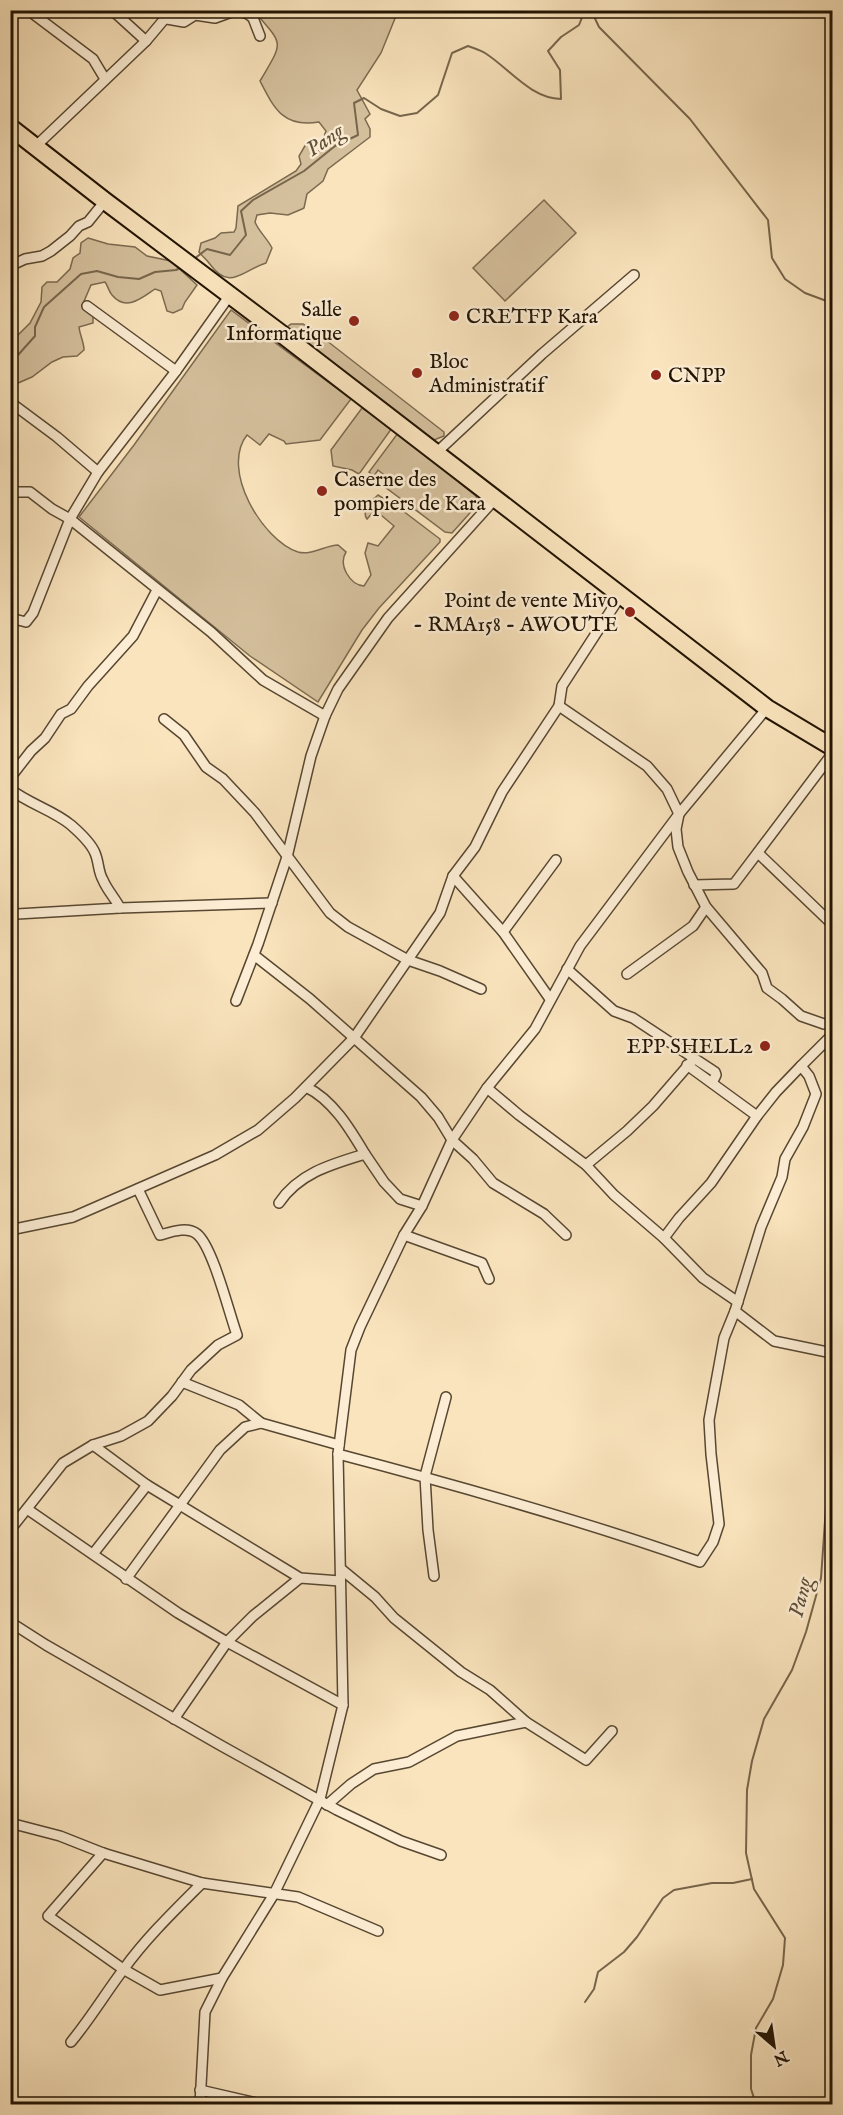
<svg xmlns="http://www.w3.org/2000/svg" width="843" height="2115" font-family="'IM FELL English',serif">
	<rect width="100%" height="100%" fill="#fae4bd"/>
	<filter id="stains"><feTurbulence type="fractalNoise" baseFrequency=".00333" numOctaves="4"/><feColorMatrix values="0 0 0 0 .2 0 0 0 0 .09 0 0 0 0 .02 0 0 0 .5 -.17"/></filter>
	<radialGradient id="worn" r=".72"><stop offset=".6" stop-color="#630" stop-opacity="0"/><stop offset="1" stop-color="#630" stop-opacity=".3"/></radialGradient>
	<g fill="#d5c09d" stroke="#7b6a50" stroke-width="1.5">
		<path d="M254,11H398L381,53L357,90L370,114L365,119L370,129V137L328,169L323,181L307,194L304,208L302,209L288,215L270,213L257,215L255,222C259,232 267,238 272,248L266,263C241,271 230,292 209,263C206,259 202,256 199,252L201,243L215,238L221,233L234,232L236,228L238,206L296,171L301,164L299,156L306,144L317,153C324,147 322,139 326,131L319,122C283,128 274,108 260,81C284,40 284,46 254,11Z"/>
		<path d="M544,200L576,233L505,301L473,268Z"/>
		<path d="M88,238L108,244L135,247L147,256L171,261L197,285L185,302L182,309L173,313L167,311L161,291L155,289C142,298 126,312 112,295C109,292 108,286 105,282L91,285L82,306L93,316V323L79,327C80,336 84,342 84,350L77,356L63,357L52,362L32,377L11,386L10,343L30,323L41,302L42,287L47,282H57L70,269L73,258L80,253L81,243Z"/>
		<path d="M231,310L351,399L320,440L286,444L284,441L269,434L260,445L247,435C220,469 262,540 298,552C311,556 326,545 338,545L346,552C338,565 350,585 364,586L371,575L365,553L368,543L378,546L394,526L375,510L367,519C361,511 371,501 378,495L399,508L440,539V542L379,608L362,630L318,702L250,656L79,517L134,445Z"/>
		<path d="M291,324H303L313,330L444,432V436L434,440L427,437L289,331L287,327Z"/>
		<path d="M362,408L392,428L359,474L352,470L333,466L331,450Z"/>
		<path d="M398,433L476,496L477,505L452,533L445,532L385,487L389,479L378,470L374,476L369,472Z"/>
	</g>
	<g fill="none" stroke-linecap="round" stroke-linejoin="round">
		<g stroke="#77664c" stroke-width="2">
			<path d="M591,10L599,27L690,119L768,220L772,258L785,279L805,293L832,303"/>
			<path d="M194,259L207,249L230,255L246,235L241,211L253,200L304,171L335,146L358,135L354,103L364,98L381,109L400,116L417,113L438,95L452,53L468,46C473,48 480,50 485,53C510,69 530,98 561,99L560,70L548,51L561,37L579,25L585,10"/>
			<path d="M10,364L35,336V327L44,307L81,274L97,271L118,277L139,279L155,272L176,270L182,267"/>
			<path d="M585,2002L594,1989L598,1972L624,1952L637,1937L663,1898L674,1890L712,1883H733L752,1879"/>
			<path d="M756,2104L751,2089V2055L756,2028L773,1999L783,1965L785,1938L754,1889L746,1853L747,1790L752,1761L764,1719L792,1670L806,1632L821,1578L826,1507L832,1499"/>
		</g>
		<defs>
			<g id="street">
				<path d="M28,10L93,59L105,79"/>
				<path d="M112,10L146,41"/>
				<path d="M167,19L184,22L195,15L215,18L237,10L248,14L253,18L260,36"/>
				<path d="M36,146L146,41L172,10"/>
				<path d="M10,266L25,259L42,256L51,251L70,236L79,226L88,222L105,201"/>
				<path d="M87,306L176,371"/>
				<path d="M10,402L57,437L98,472"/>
				<path d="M436,453L542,354L634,275"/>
				<path d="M10,490L13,492H30L52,509L70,519L211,632L263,680L325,716"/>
				<path d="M10,618L26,622L33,613L70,519L98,472L176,371L230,295"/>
				<path d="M559,706L647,766L667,789L679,814L676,829L678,847L688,872L706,907L762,973L767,988L782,999L801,1016L824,1024H832"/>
				<path d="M164,719L184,735L206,767L223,779L255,813L330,913L348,927L408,960L440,971L481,989"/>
				<path d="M10,778L31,751L45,738L61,714L71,709L88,686L133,636L157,590"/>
				<path d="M10,789C29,804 53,810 71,825C79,832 91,843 95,853C99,862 98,872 103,880C107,890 115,898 120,908"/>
				<path d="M758,853L832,924"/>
				<path d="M453,876L503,932L550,999"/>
				<path d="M694,885L734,884L832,754"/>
				<path d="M10,917L17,914L120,908L272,903"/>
				<path d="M503,932L556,860"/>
				<path d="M254,955L310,999L421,1097L438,1117L452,1140L473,1159L493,1183L544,1214L566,1235"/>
				<path d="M567,969L614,1011L633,1018L715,1072L716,1075L712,1083"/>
				<path d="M627,974L693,926L706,907"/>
				<path d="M236,1001L258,944L287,857L311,756L325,716L338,689L388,618L495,499"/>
				<path d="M687,1065L757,1116L711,1183L679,1218L664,1238L703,1278L738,1302"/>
				<path d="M306,1087C333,1100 350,1129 365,1154"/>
				<path d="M487,1088L519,1115L586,1165L614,1195L664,1238"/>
				<path d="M757,1116L776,1092L801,1066"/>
				<path d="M586,1165L627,1131L653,1106L692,1061"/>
				<path d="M279,1203C299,1173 332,1164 365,1154L384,1182L400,1199L422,1206"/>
				<path d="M10,1230L73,1217L215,1155L258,1130L295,1098L354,1038L440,913L453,876L475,847L502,792L559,706L562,686L621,595"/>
				<path d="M404,1235L482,1263L489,1279"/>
				<path d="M735,1311L774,1341L832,1353"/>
				<path d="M182,1382L239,1405L261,1423"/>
				<path d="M93,1445L147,1485L300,1578L340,1581"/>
				<path d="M338,1454C460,1486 581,1520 700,1562L713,1542L719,1524L711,1454L709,1420L724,1338L735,1311L761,1227L782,1177L785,1159L803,1127L816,1094L809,1076L801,1066L832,1035"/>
				<path d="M27,1509L178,1613L227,1642L343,1705"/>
				<path d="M10,1530L63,1463L93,1445L121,1436L148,1421L172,1396L191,1370L218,1345L237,1335C229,1313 213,1247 197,1234C187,1226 171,1232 160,1235L138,1189"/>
				<path d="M93,1554L147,1485"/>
				<path d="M341,1569L375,1597L394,1618L461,1672L490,1690L526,1722L586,1760L612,1731"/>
				<path d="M434,1576L428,1530L425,1476L446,1397"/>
				<path d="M126,1579L220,1450L245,1427L261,1423L339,1445"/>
				<path d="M10,1622L46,1645L220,1745L337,1810L401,1841L441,1855"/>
				<path d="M174,1719L227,1642L253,1616L300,1578"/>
				<path d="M327,1805L351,1784L374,1769L409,1762L457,1736L526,1722"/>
				<path d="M10,1823L60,1836L103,1853L202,1883L298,1897L378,1931"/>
				<path d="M103,1853L48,1916L123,1969L160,1990L222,1978"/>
				<path d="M71,2042C90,2019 105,1994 123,1970C146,1938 174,1911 202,1883"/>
				<path d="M200,2090L261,2104"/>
				<path d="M200,2104L205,2012L222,1978L274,1894L320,1799L343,1705L338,1454L351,1350L360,1327L404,1235L422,1206L452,1140L487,1088L535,1029L580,946L679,814L767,708"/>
			</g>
			<path id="highway" d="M10,127L105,201L279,332L767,708L832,747"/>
		</defs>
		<use href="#street" stroke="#574731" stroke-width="12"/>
		<use href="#highway" stroke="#211302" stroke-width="20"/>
		<use href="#street" stroke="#fcedd4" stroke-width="9"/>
		<use href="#highway" stroke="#fae4bd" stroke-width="16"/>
	</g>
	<g fill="#8f2418" stroke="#fcedd4" stroke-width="2">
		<circle cx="454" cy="316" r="6"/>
		<circle cx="354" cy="321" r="6"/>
		<circle cx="417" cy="373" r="6"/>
		<circle cx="656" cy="375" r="6"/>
		<circle cx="322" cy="491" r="6"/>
		<circle cx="630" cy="612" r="6"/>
		<circle cx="765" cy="1046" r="6"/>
	</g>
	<g text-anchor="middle" stroke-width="5" stroke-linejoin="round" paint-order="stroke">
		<g font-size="21" fill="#211302" stroke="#fcedd4" text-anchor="start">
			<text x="342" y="316" text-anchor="end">Salle<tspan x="342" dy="24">Informatique</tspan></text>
			<text x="466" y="323">CRETFP Kara</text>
			<text x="429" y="368">Bloc<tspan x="429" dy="24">Administratif</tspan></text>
			<text x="668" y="382">CNPP</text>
			<text x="334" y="486">Caserne des<tspan x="334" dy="24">pompiers de Kara</tspan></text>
			<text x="618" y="607" text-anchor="end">Point de vente Mivo<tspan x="618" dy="24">- RMA158 - AWOUTE</tspan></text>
			<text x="753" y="1053" text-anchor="end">EPP SHELL2</text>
		</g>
		<g font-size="22" font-style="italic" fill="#615139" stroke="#fcedd4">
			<text transform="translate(324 139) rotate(-35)" y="8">Pang</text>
			<text transform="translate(799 1597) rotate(-76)" y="8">Pang</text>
		</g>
	</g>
	<rect width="843" height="2115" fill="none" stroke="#fae4bd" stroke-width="36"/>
	<rect x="12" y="12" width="819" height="2091" fill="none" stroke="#211302" stroke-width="3"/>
	<rect x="18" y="18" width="807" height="2079" fill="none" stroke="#211302" stroke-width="1.5"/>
	<g transform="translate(774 2046) rotate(151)" stroke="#fcedd4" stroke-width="4.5" paint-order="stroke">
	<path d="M0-4.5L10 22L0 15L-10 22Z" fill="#211302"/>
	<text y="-9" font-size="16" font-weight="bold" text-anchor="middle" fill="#211302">N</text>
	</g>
	<rect width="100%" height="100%" filter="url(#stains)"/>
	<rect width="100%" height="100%" fill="url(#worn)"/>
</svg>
